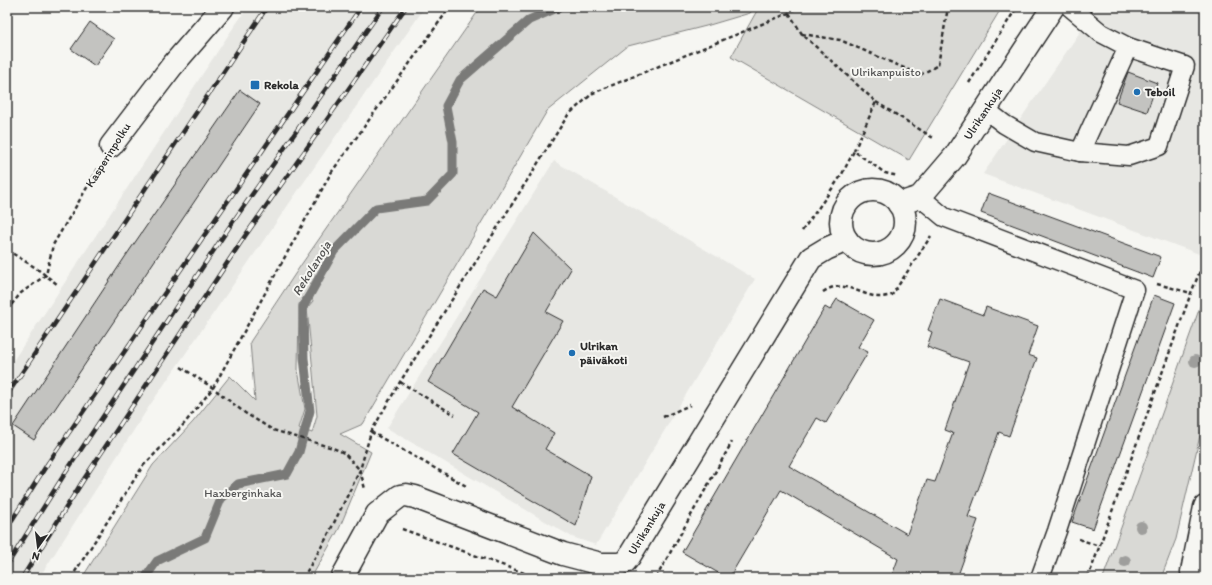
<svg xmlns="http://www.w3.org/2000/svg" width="1212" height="585" font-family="Itim,sans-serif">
	<rect width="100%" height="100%" fill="#f6f6f2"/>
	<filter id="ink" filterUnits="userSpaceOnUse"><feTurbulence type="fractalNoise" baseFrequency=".025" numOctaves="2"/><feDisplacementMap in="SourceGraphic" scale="8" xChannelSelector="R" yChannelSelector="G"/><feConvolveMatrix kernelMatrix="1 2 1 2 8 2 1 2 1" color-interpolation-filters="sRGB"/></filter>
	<g filter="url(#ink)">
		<g fill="#e7e7e3">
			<path d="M248,7H425L150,405L39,578H7V370L231,31Z"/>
			<path d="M1097,7H1205V237L1199,254L983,174Z"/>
			<path d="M554,161L755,279L596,545L572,537L387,428Z"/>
		</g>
		<g fill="#d9d9d5" stroke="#828280" fill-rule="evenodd">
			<path d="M481,7H755L750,13L706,26L628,46L547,111L363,424L340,434L371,452L339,529L311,578H82L153,465L193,422L230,376L255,401L250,342L301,265ZM309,289L313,301L307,308L317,416L312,433L299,428L305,409L298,370L299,304Z"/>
			<path d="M759,7H1002L909,160L731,57Z"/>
			<path d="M1205,293V414L1176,539L1161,578H1103Z"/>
		</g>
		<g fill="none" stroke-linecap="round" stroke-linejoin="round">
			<g stroke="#7a7a78" stroke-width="9">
				<path d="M620,7L634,8L637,7"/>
				<path d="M145,578L157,561L205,538L221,499L238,484L287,474L299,452L310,411L304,358L303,307L334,251L376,208L427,201L453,174V142L446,106L460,80L529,20L559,7"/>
			</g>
		</g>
		<g fill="#c3c3c0" stroke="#2b2b2b">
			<path d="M90,22L114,39L95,66L71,49Z"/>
			<path d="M1128,72L1157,83L1147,112L1117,102Z"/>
			<path d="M240,90L260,104L34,440L13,426L125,257Z"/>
			<path d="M988,193L1161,257L1153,278L981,213Z"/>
			<path d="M534,233L571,269L546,312L563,321L512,407L554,433L545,449L591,476L576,526L453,454L478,412L428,382L483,288L497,296Z"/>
			<path d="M1154,295L1175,303L1093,529L1072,522Z"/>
			<path d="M837,299L874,320L858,347L868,352L826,423L817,418L789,466L907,534L927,480L935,482L953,433L945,430L969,362L927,347L932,332L928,330L940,299L983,315L986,307L1038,326L1028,355L1037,358L1009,436L999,432L968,517L978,520L957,578H891L898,559L781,490L729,578H727L682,552L825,307L830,310Z"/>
		</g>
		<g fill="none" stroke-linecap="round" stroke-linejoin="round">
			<defs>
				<g id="service">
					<path d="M986,110L1004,124L1035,142L1080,152L1128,47L1101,33L1070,7"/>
					<path d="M1080,152L1129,156L1159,146L1185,66L1128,47"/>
					<path d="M920,197L944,217L1135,290L1057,531L1040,578"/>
				</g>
				<g id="minor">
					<path d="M111,146L172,66L223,7"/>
					<circle cx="873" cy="222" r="32"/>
					<path id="s1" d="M899,204L920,197L955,156L1053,7"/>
					<path id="s2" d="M342,578L377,514L400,496L406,495L415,497L563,554L601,564H619L625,562L629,557L811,258L826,249L847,240"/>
				</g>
				<path id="secondary" d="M1192,572L1205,507"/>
			</defs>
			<use href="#service" stroke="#2b2b2b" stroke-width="21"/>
			<use href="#minor" stroke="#2b2b2b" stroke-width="25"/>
			<use href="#secondary" stroke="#2b2b2b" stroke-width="25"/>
			<g stroke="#2b2b2b" stroke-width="2.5" stroke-dasharray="4 3" stroke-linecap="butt">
				<path d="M789,13L802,34L876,102L854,151"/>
				<path d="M802,34L840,40L920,75L938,65L948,7"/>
				<path d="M969,83L1017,7"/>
				<path d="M876,102L935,139"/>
				<path d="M802,231L841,176L854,151L885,173L898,176"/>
				<path d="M7,250L36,268L57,284"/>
				<path d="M1157,284L1191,293"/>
				<path d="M823,292C843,278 859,295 879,297C883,297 888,296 892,295L931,236"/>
				<path d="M7,310L21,293L46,275L53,245L98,169"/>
				<path d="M181,367L213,388L245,413L273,430L333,448L344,453L360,470L365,489"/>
				<path d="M400,382L455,415"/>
				<path d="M663,417L690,405"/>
				<path d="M371,432L468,487"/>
				<path d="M402,529L538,578"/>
				<path d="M1079,539L1099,546"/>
				<path d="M71,578L143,466L184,424L213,388L331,173L450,7"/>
				<path d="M303,578L327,537L360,470L371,432L400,382L528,179L568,115L593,93L789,13L797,7"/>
				<path d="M656,578L732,442"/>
				<path d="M1088,578L1191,293L1205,259"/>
			</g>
			<use href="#service" stroke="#f6f6f2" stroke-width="18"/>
			<use href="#minor" stroke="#f6f6f2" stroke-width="22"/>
			<use href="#secondary" stroke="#f6f6f2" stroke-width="22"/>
			<defs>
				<g id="rail">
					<path d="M7,395L267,7"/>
					<path d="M7,528L48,463L361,7"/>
					<path d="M7,565L64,475L230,226L383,7"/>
					<path d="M22,578L84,479L245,236L406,7"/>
				</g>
			</defs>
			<use href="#rail" stroke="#2b2b2b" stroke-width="4.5"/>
			<use href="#rail" stroke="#f6f6f2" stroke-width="3" stroke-dasharray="9" stroke-linecap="butt"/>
		</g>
		<g fill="#9e9e9c">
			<circle cx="1195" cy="361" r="6"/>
			<circle cx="1141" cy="527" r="6"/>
			<circle cx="1125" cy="561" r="6"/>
		</g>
	</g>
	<g fill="#1f6fb2" stroke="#f6f6f2" stroke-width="1.5">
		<rect x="250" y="80" width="10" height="10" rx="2"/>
		<circle cx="1137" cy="92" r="4"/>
		<circle cx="572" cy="353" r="4"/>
	</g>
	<g text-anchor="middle" stroke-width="4" stroke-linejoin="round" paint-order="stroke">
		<g font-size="12" fill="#565656" stroke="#f6f6f2">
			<text x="886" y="76">Ulrikanpuisto</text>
			<text x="243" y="497">Haxberginhaka</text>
		</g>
		<g font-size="12" font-weight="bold" fill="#2b2b2b" stroke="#f6f6f2" text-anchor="start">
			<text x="264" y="89">Rekola</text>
			<text x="1145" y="96">Teboil</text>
			<text x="580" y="350">Ulrikan<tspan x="580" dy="14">päiväkoti</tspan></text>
		</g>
		<g font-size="12" fill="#2b2b2b" stroke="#f6f6f2">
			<text dy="4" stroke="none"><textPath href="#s1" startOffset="127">Ulrikankuja</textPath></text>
			<text transform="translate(108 155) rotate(-58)" y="4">Kasperinpolku</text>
			<text dy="4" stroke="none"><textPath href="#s2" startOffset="380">Ulrikankuja</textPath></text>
		</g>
		<g font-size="13" font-style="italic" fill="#525251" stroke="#f6f6f2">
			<text transform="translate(311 268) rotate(-58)" y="5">Rekolanoja</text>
		</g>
	</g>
	<rect width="1212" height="585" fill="none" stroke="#f6f6f2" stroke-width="24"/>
	<rect x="12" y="12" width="1188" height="561" fill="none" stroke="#2b2b2b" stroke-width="1.5" filter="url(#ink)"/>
	<g transform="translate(38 547) rotate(194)" stroke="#f6f6f2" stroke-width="3" paint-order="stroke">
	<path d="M0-3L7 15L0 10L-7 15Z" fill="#2b2b2b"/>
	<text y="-6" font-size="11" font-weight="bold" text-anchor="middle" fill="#2b2b2b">N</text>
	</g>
</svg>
